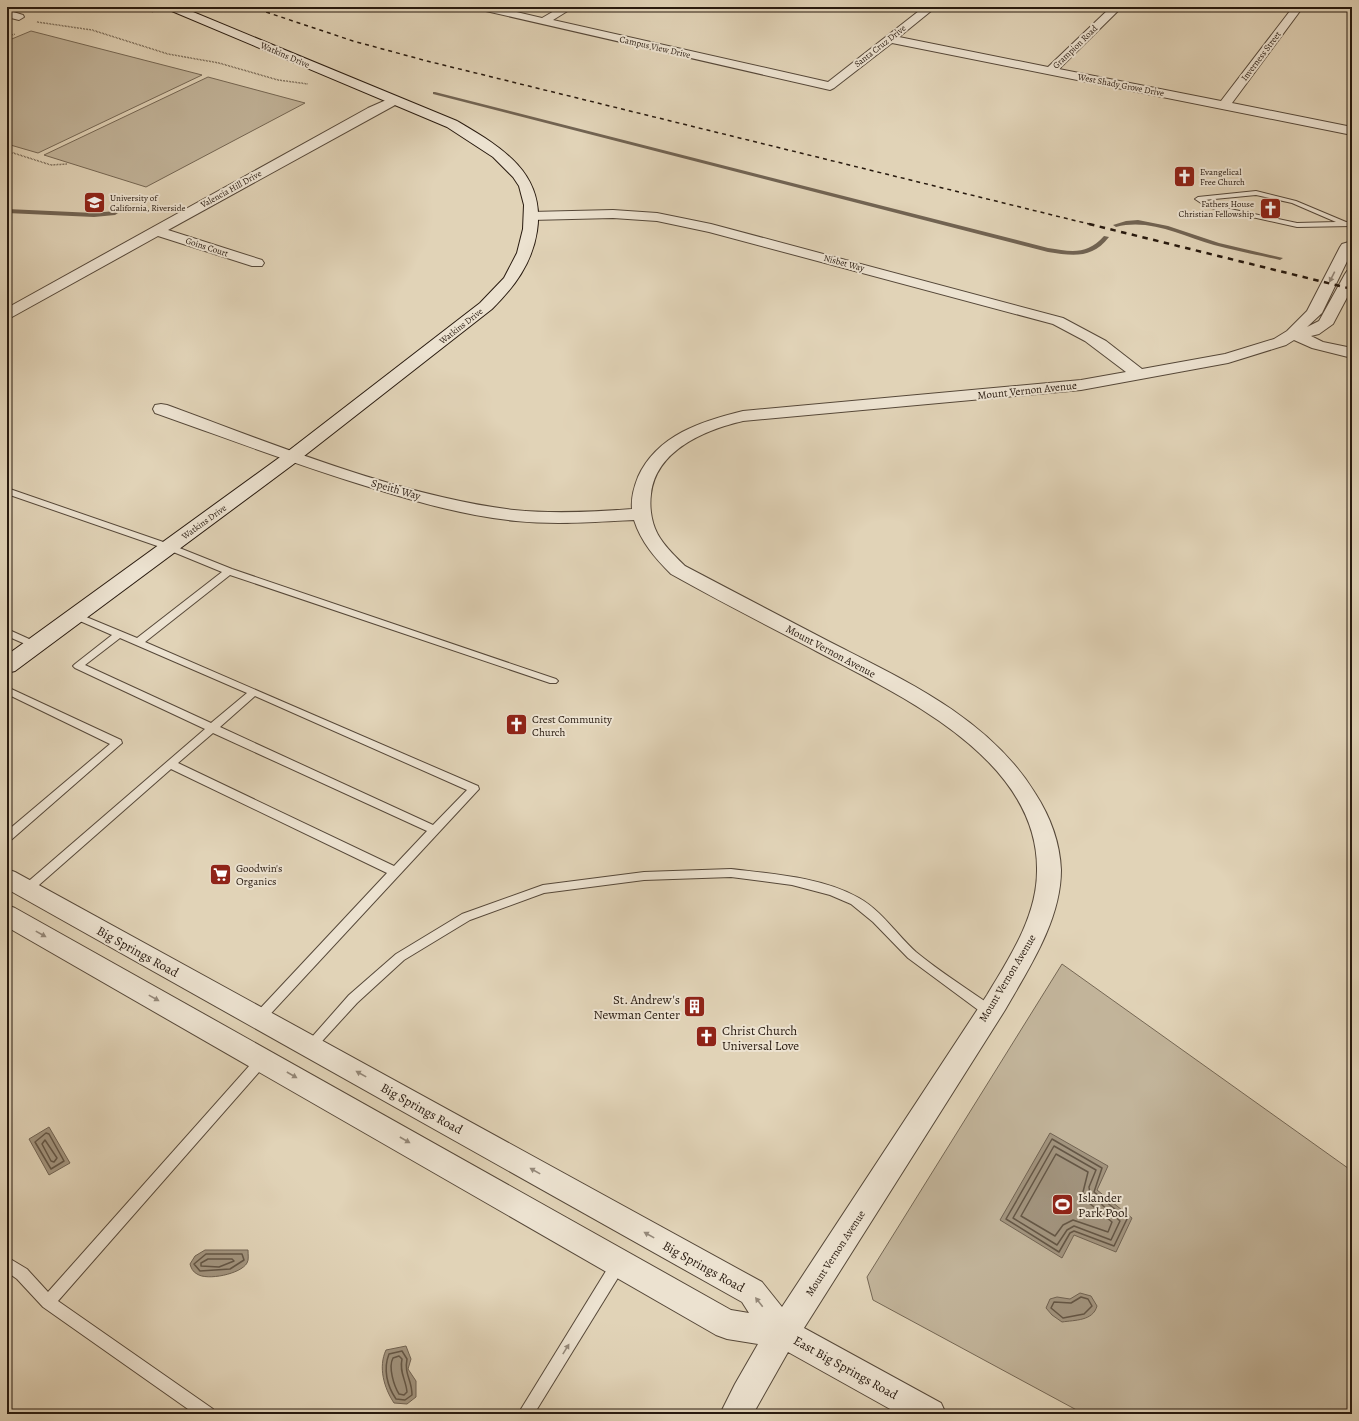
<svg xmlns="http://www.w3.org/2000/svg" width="1359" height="1421" font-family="Alegreya,serif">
	<rect width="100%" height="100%" fill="#e1d3b7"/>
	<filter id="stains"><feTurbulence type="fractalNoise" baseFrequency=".005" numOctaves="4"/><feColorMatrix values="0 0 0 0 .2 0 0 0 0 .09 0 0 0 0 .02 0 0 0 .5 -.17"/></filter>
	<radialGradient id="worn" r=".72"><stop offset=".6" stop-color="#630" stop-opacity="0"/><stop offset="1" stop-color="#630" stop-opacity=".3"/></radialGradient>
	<g fill="#c2b49a" stroke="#756754">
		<path d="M31,31L202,75L38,153L7,144V41Z"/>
		<path d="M208,77L305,103L146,187L44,155Z"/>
		<path d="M1062,964L1352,1171V1414H1084L873,1300L867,1277Z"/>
	</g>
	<g fill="#a2947e" stroke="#716352">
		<path d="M49,1127L70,1163L49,1175L29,1139Z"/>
		<path d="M1050,1133L1108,1166L1097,1190L1132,1218L1116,1252L1074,1235L1062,1258L1000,1220Z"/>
		<path d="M205,1250H248C248,1254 249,1260 247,1263C241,1274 207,1281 197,1274C193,1272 191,1268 190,1264L195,1256Z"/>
		<path d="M1080,1293L1091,1296L1097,1306C1093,1321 1075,1320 1062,1322L1052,1315L1046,1308L1050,1299L1057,1297L1070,1299Z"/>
		<path d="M406,1346L411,1359L408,1369L416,1381V1397L407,1404L394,1403C384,1388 378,1367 386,1350Z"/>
	</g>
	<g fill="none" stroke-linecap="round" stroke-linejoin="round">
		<g stroke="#655746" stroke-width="1.5">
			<path d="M46,1133L49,1134L64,1161L51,1169L35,1142Z"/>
			<path d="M1052,1139L1102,1168L1094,1192L1127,1219L1114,1246L1074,1231L1070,1233L1059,1252L1006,1219Z"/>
			<path d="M45,1140L57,1158L54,1162L51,1161L42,1144Z"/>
			<path d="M1054,1146L1096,1170L1089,1187L1090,1194L1120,1221L1111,1240L1074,1226L1067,1230L1057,1245L1013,1218Z"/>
			<path d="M1056,1154L1088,1172L1083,1192L1088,1202L1112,1222L1108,1232L1073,1220L1063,1225L1055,1236L1021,1216Z"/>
			<path d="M206,1254H242L244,1260L230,1269L200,1271L194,1264Z"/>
			<path d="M208,1259H232L234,1261L219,1267L201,1266V1263Z"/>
			<path d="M1081,1297L1088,1299L1092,1306L1084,1314L1063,1318L1051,1308L1054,1302L1071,1303Z"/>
			<path d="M402,1351L407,1359C404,1375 412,1379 412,1395L405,1400L396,1399C387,1386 383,1369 389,1354Z"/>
			<path d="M399,1356L402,1359C399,1372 406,1380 407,1392L404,1395L399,1394C394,1386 388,1367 393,1358Z"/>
		</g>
		<g fill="#716352" fill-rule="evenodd">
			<path d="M435,92L1048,248C1072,252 1087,255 1104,236L1109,237C1092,259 1073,256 1048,252L433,94V92Z"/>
			<path d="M7,209L94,213L115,211L118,213L115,215L94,217L7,213Z"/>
			<path d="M1138,220L1168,226L1219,243L1283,258L1280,260C1258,255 1236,251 1214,245C1182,236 1150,218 1116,227L1113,225L1126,221Z"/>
		</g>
		<defs>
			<g id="lane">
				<path d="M1256,191L1296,201L1346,222H1352V226L1297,227L1207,207L1195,199L1198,197ZM1256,195L1292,203L1336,222L1297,223L1211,205L1204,200Z"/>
				<path d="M7,488L172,545L232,569L556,679L558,681L556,683H550L230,575L145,642L478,786L479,789L263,1022L259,1023L255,1022L253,1018L255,1014L387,873L171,769L31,892L27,893L23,892L21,889L23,886L205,729L75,668L73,666L75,664L112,635L73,618L71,616L73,614H79L137,638L222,572L166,549L7,494ZM120,638L247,693L211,723L85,665ZM255,696L467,790L433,825L220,727ZM213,733L427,831L394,866L178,763Z"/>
				<path d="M7,629L38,643L40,645L38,647H32L7,636Z"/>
				<path d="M7,687L121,740L122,743L11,840L7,841V831L110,744L7,694Z"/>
				<path d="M731,869C772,874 822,877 859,898C882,911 897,935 916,952C940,972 968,989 993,1007L995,1011L993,1015L989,1016L985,1015L908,958L873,922L851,904L830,895L792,885L731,877L644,880L544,893L470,920L404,960L357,1003L314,1050L310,1051L306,1050L304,1046L349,995L396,954L462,914L543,885L644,872Z"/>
				<path d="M263,1054L267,1055L269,1059L267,1063L58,1301L213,1409L215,1414H195L43,1307L17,1279L7,1272V1257L27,1269L48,1292L259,1055Z"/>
				<path d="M619,1256L624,1258L626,1263L624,1268L534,1414H518L614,1258Z"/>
			</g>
			<g id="street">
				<path d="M476,7H495L542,18L561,7H574L553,20L828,82L924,7H936L899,37L1048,67L1111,7H1122L1059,69L1221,101L1293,7H1303L1232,103L1352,127V135L892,43L834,88L830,90L477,9Z"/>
				<path d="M7,10L23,15L24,17L19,20L7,17Z"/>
				<path d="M393,97L397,98L399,101L397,104L168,230L262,260L264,263L262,266H252L158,236L12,317L7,319V308L368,108Z"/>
				<path d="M613,210L657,213L711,224L1063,318L1106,341L1142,369L1225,354L1274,339L1287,331L1307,311L1340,247L1342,244L1352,241V251L1322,313L1307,327L1319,321L1345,274L1347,271L1352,270V288L1333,324L1319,334L1311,336L1323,342L1352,348V358L1312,348L1294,340L1286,345L1228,363L1081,390L743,421C705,430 656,450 651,494C649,509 652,526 660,538C667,549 676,557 685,566C732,591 780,616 828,641C904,680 988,717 1035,793C1050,816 1060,843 1061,870C1061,920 1029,968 1005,1010L804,1328L941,1403L946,1414H899L788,1352L753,1414H720L735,1384L758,1344L727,1339L716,1335L7,927V905L15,908L731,1310L749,1313L742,1302L7,889V869L15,872L762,1282L782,1307L987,995C1010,957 1037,916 1037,871C1039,758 899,695 816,651C768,626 719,601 671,574C655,558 641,542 634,520C594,522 556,525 516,521C466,516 417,502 369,487C297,465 226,438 155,413L153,409L155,405L161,404L167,405C276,445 399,496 514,510C554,514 593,512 632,509C631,498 634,487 638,477C657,435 702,421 743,411L1081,380L1126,372L1085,341L1053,324L709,232L657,221L613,218L531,220L526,219L524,216L526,213L531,212Z"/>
			</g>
			<path id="secondary" d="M165,7H181L457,121C501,147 546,173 537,231C532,264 514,287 492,309L299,460L15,671L7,673V655L287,452L480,303L504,278L517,253L523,229L524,205L519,186L513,177L493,157L447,127L167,9Z"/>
		</defs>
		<use href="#lane" stroke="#564839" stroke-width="2"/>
		<use href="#street" stroke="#564839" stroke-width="2"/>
		<use href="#secondary" stroke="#281a0f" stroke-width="2"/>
		<g stroke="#281a0f" stroke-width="1.5" stroke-dasharray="0.5 1" stroke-linecap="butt">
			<path d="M141,7L153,12"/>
			<path d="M37,22L92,30L168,54L219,63L278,80L308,84"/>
			<path d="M7,37L15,34"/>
			<path d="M7,151L51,165L67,164"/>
		</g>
		<use href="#lane" fill="#ece2d0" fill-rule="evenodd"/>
		<use href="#street" fill="#ece2d0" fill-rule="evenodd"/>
		<use href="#secondary" fill="#ece2d0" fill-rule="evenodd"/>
		<path stroke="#281a0f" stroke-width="1.5" stroke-dasharray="4 4" stroke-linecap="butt" d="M251,7L353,41L427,61L1093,225"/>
		<path stroke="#281a0f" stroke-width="2.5" stroke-dasharray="5.5 5.5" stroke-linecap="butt" d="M1089,224L1352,289"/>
	</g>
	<defs><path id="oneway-solid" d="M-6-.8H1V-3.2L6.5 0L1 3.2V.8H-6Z"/></defs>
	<g fill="#948879">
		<use href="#oneway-solid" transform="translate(1332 277) rotate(117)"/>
		<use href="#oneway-solid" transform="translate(41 934) rotate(29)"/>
		<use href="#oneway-solid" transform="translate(154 998) rotate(29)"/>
		<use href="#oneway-solid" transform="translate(361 1074) rotate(-151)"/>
		<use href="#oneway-solid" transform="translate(292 1075) rotate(30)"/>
		<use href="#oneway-solid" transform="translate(405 1140) rotate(30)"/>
		<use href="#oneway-solid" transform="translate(535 1171) rotate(-151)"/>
		<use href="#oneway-solid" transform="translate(649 1235) rotate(-151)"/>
		<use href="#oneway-solid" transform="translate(759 1302) rotate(-128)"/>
		<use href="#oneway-solid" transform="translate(566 1349) rotate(-58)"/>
	</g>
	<defs>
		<symbol id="church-square" viewBox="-11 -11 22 22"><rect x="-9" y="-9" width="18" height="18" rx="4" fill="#8f2418" stroke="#ece2d0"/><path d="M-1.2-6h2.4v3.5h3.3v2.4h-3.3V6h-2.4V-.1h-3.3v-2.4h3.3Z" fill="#fff"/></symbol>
		<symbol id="university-square" viewBox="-11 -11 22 22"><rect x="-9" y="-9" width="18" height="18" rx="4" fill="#8f2418" stroke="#ece2d0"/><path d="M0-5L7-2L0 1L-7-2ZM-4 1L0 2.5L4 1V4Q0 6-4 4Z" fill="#fff"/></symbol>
		<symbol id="supermarket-square" viewBox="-11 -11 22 22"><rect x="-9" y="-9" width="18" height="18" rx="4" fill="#8f2418" stroke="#ece2d0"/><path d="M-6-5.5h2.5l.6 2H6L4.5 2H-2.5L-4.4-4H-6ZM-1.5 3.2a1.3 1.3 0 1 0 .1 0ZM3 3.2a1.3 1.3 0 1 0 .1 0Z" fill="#fff"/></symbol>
		<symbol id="building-square" viewBox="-11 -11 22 22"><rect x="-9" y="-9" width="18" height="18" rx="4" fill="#8f2418" stroke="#ece2d0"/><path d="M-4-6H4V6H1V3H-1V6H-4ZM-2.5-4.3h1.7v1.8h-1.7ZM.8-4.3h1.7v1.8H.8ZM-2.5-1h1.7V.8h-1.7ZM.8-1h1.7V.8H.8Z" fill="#fff"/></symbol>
		<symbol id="stadium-square" viewBox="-11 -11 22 22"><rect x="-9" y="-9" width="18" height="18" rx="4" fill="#8f2418" stroke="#ece2d0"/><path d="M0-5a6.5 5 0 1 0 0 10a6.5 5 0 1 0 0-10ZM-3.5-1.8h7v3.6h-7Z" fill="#fff"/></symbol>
	</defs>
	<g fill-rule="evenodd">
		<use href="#church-square" x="1172" y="164" width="25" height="25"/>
		<use href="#university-square" x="82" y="190" width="25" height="25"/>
		<use href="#church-square" x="1258" y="196" width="25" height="25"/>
		<use href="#church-square" x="504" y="712" width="25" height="25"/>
		<use href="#supermarket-square" x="208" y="862" width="25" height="25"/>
		<use href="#building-square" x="682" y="994" width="25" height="25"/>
		<use href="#church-square" x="694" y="1024" width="25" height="25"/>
		<use href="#stadium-square" x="1050" y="1192" width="25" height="25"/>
	</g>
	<g text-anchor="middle" stroke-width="4" stroke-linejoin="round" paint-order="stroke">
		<g font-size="9" fill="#281a0f" stroke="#ece2d0">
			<text transform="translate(880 46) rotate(-38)" y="3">Santa Cruz Drive</text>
			<text transform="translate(655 47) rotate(13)" y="3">Campus View Drive</text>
			<text transform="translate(1075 47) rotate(-44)" y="3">Grampion Road</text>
			<text transform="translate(285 55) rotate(23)" y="3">Watkins Drive</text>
			<text transform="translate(1261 56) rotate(-53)" y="3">Inverness Street</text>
			<text transform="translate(1121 85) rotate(11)" y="3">West Shady Grove Drive</text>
			<text transform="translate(231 189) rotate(-29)" y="3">Valencia Hill Drive</text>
			<text transform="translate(207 247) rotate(18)" y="3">Goins Court</text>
			<text transform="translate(844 263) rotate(15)" y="3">Nisbet Way</text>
			<text transform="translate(461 326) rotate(-38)" y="3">Watkins Drive</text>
			<text transform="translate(204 522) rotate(-36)" y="3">Watkins Drive</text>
		</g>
		<g font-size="9" fill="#281a0f" stroke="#ece2d0" text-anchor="start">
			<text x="1200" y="175">Evangelical<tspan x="1200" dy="10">Free Church</tspan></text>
			<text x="110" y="201">University of<tspan x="110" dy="10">California, Riverside</tspan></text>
			<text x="1254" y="207" text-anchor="end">Fathers House<tspan x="1254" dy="10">Christian Fellowship</tspan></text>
		</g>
		<g font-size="11" fill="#281a0f" stroke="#ece2d0">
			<text transform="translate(1027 390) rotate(-6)" y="4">Mount Vernon Avenue</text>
			<text transform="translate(396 489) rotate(16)" y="4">Speith Way</text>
			<text transform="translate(831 651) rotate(28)" y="4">Mount Vernon Avenue</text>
			<text transform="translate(1007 978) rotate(-59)" y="4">Mount Vernon Avenue</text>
			<text transform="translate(835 1253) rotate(-57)" y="4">Mount Vernon Avenue</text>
		</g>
		<g font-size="11" fill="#281a0f" stroke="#ece2d0" text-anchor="start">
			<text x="532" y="723">Crest Community<tspan x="532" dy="13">Church</tspan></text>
			<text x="236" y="872">Goodwin's<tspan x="236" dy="13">Organics</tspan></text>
		</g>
		<g font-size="13" fill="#281a0f" stroke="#ece2d0">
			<text transform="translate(138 951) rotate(29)" y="5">Big Springs Road</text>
			<text transform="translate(422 1108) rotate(29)" y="5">Big Springs Road</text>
			<text transform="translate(704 1266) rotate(29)" y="5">Big Springs Road</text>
			<text transform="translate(846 1367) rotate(29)" y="5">East Big Springs Road</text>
		</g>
		<g font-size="13" fill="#281a0f" stroke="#ece2d0" text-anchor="start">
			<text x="680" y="1004" text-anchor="end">St. Andrew's<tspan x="680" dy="15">Newman Center</tspan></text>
			<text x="722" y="1035">Christ Church<tspan x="722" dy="15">Universal Love</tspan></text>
			<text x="1078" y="1202">Islander<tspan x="1078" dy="15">Park Pool</tspan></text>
		</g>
	</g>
	<rect width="1359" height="1421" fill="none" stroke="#e1d3b7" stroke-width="24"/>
	<rect x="8" y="8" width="1343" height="1405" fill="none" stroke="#281a0f" stroke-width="2"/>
	<rect x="12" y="12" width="1335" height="1397" fill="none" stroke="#281a0f"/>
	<rect width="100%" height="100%" filter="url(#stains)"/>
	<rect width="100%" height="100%" fill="url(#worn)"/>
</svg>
